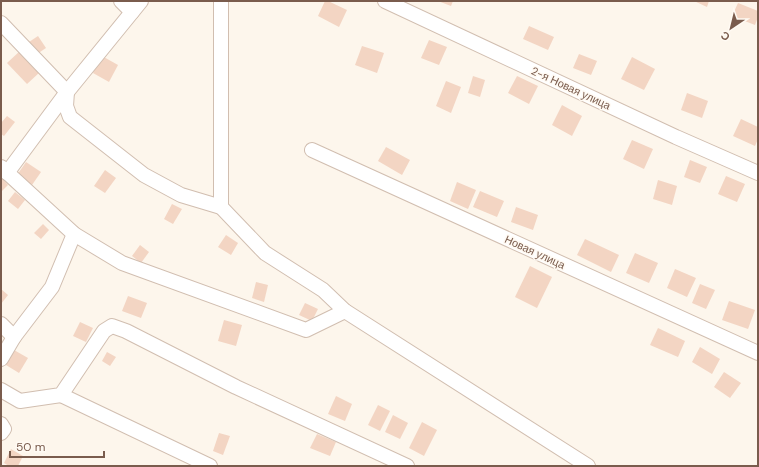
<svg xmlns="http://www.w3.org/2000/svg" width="759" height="467" font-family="'DM Sans',sans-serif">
	<rect width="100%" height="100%" fill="#fdf6ec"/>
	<g fill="#f3d5c3">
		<path d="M325,1H328L347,10L339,27L318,16Z"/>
		<path d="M438,1H453L451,6Z"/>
		<path d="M694,1H709L707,7Z"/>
		<path d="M738,3L758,11V17L755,25L732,16Z"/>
		<path d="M529,26L554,37L548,50L523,39Z"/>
		<path d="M38,36L46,48L37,54L29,42Z"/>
		<path d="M429,40L447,47L439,65L421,58Z"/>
		<path d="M362,46L384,53L377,73L355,65Z"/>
		<path d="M20,51L40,72L27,84L7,63Z"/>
		<path d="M579,54L597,61L591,75L573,68Z"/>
		<path d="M102,56L118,65L109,82L93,73Z"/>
		<path d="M632,57L655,69L644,90L621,79Z"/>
		<path d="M473,76L485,80L480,97L468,93Z"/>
		<path d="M517,76L538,86L529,104L508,93Z"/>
		<path d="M446,81L461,87L451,113L436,106Z"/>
		<path d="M687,93L708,101L702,118L681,110Z"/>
		<path d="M562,105L582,116L572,136L552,125Z"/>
		<path d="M7,116L15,122L4,136L1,134V123Z"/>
		<path d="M741,119L758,127V139L755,146L733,136Z"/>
		<path d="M632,140L653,149L644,169L623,159Z"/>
		<path d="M386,147L410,160L402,175L378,161Z"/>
		<path d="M690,160L707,167L700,183L684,177Z"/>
		<path d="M26,162L41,172L32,185L17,175Z"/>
		<path d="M105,170L116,178L105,193L94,186Z"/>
		<path d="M726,176L745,184L737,202L718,194Z"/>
		<path d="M3,179L8,185L1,192V180Z"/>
		<path d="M658,180L677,186L672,205L653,199Z"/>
		<path d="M457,182L476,190L468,209L450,201Z"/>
		<path d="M480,191L504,201L497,217L473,207Z"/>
		<path d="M15,192L25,200L18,209L8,201Z"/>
		<path d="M172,204L182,209L173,224L164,219Z"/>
		<path d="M516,207L538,215L533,230L511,222Z"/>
		<path d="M43,224L49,230L41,239L34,233Z"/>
		<path d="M226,235L238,243L231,255L218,247Z"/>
		<path d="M585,239L619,255L611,272L577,255Z"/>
		<path d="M140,245L149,252L141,263L132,256Z"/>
		<path d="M635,253L658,263L649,283L626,273Z"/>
		<path d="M530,266L552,277L537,308L515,297Z"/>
		<path d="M675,269L696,278L687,297L667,288Z"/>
		<path d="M256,282L268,285L264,302L252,298Z"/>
		<path d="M700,284L715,290L706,309L692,303Z"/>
		<path d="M1,289L8,295L1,304Z"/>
		<path d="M128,296L147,303L141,318L122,311Z"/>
		<path d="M729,301L755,310L748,329L722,320Z"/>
		<path d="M305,303L318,309L312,321L299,315Z"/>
		<path d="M224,320L242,325L236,346L218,341Z"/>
		<path d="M80,322L93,328L86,342L73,336Z"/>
		<path d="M658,328L685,341L678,357L650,345Z"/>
		<path d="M700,347L720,359L712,374L692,362Z"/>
		<path d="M14,350L28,358L19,373L6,365Z"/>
		<path d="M107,352L116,357L110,366L102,361Z"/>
		<path d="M724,372L741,383L730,398L714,387Z"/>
		<path d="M336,396L352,404L345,421L328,414Z"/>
		<path d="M378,405L390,411L380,431L368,425Z"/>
		<path d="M393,415L408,423L400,439L385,432Z"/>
		<path d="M422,422L437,430L424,456L409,448Z"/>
		<path d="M219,433L230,436L223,455L213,451Z"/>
		<path d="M317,434L336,442L330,456L310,448Z"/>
		<path d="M11,449L23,456L18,466H9L4,463Z"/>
	</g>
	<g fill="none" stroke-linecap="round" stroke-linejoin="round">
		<defs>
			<g id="minor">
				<path d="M121,1L132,12"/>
				<path d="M221,1V207L265,253L323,290L345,311L588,466"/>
				<path d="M385,1L676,137L758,173"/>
				<path d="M1,23L67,92L66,106L70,117L144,175L181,195L221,207"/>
				<path d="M312,150L758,353"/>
				<path d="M1,167L74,234L122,263L306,330L345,311"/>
				<path d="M7,173L67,92L141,1"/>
				<path d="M1,324L14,337"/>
				<path d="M1,359L14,337L52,287L74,234"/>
				<path d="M1,390L20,401L61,395L104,331L112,326L126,331L236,387L407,466"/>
				<path d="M61,395L210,466"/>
				<path d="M1,424L4,429L1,433"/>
			</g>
		</defs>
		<use href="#minor" stroke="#d1beb0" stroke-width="16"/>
		<use href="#minor" stroke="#fff" stroke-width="14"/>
	</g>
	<g text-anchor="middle" stroke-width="3" stroke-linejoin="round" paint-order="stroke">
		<g font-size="11" fill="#7a5c4d" stroke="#fffaf3">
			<text transform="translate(571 88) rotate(25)" y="4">2-я Новая улица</text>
			<text transform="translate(535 252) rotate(25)" y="4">Новая улица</text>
		</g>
	</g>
	<rect width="759" height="467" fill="none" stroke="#7a5c4d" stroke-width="4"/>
	<g transform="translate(731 28) rotate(215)" stroke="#fffaf3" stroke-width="3" paint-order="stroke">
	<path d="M0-3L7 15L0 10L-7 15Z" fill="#7a5c4d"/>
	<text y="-6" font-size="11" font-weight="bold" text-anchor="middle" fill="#7a5c4d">С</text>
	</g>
	<path d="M10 451v6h94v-6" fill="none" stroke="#7a5c4d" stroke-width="2"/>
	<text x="16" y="451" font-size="12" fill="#7a5c4d" stroke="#fffaf3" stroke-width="3" paint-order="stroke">50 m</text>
</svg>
